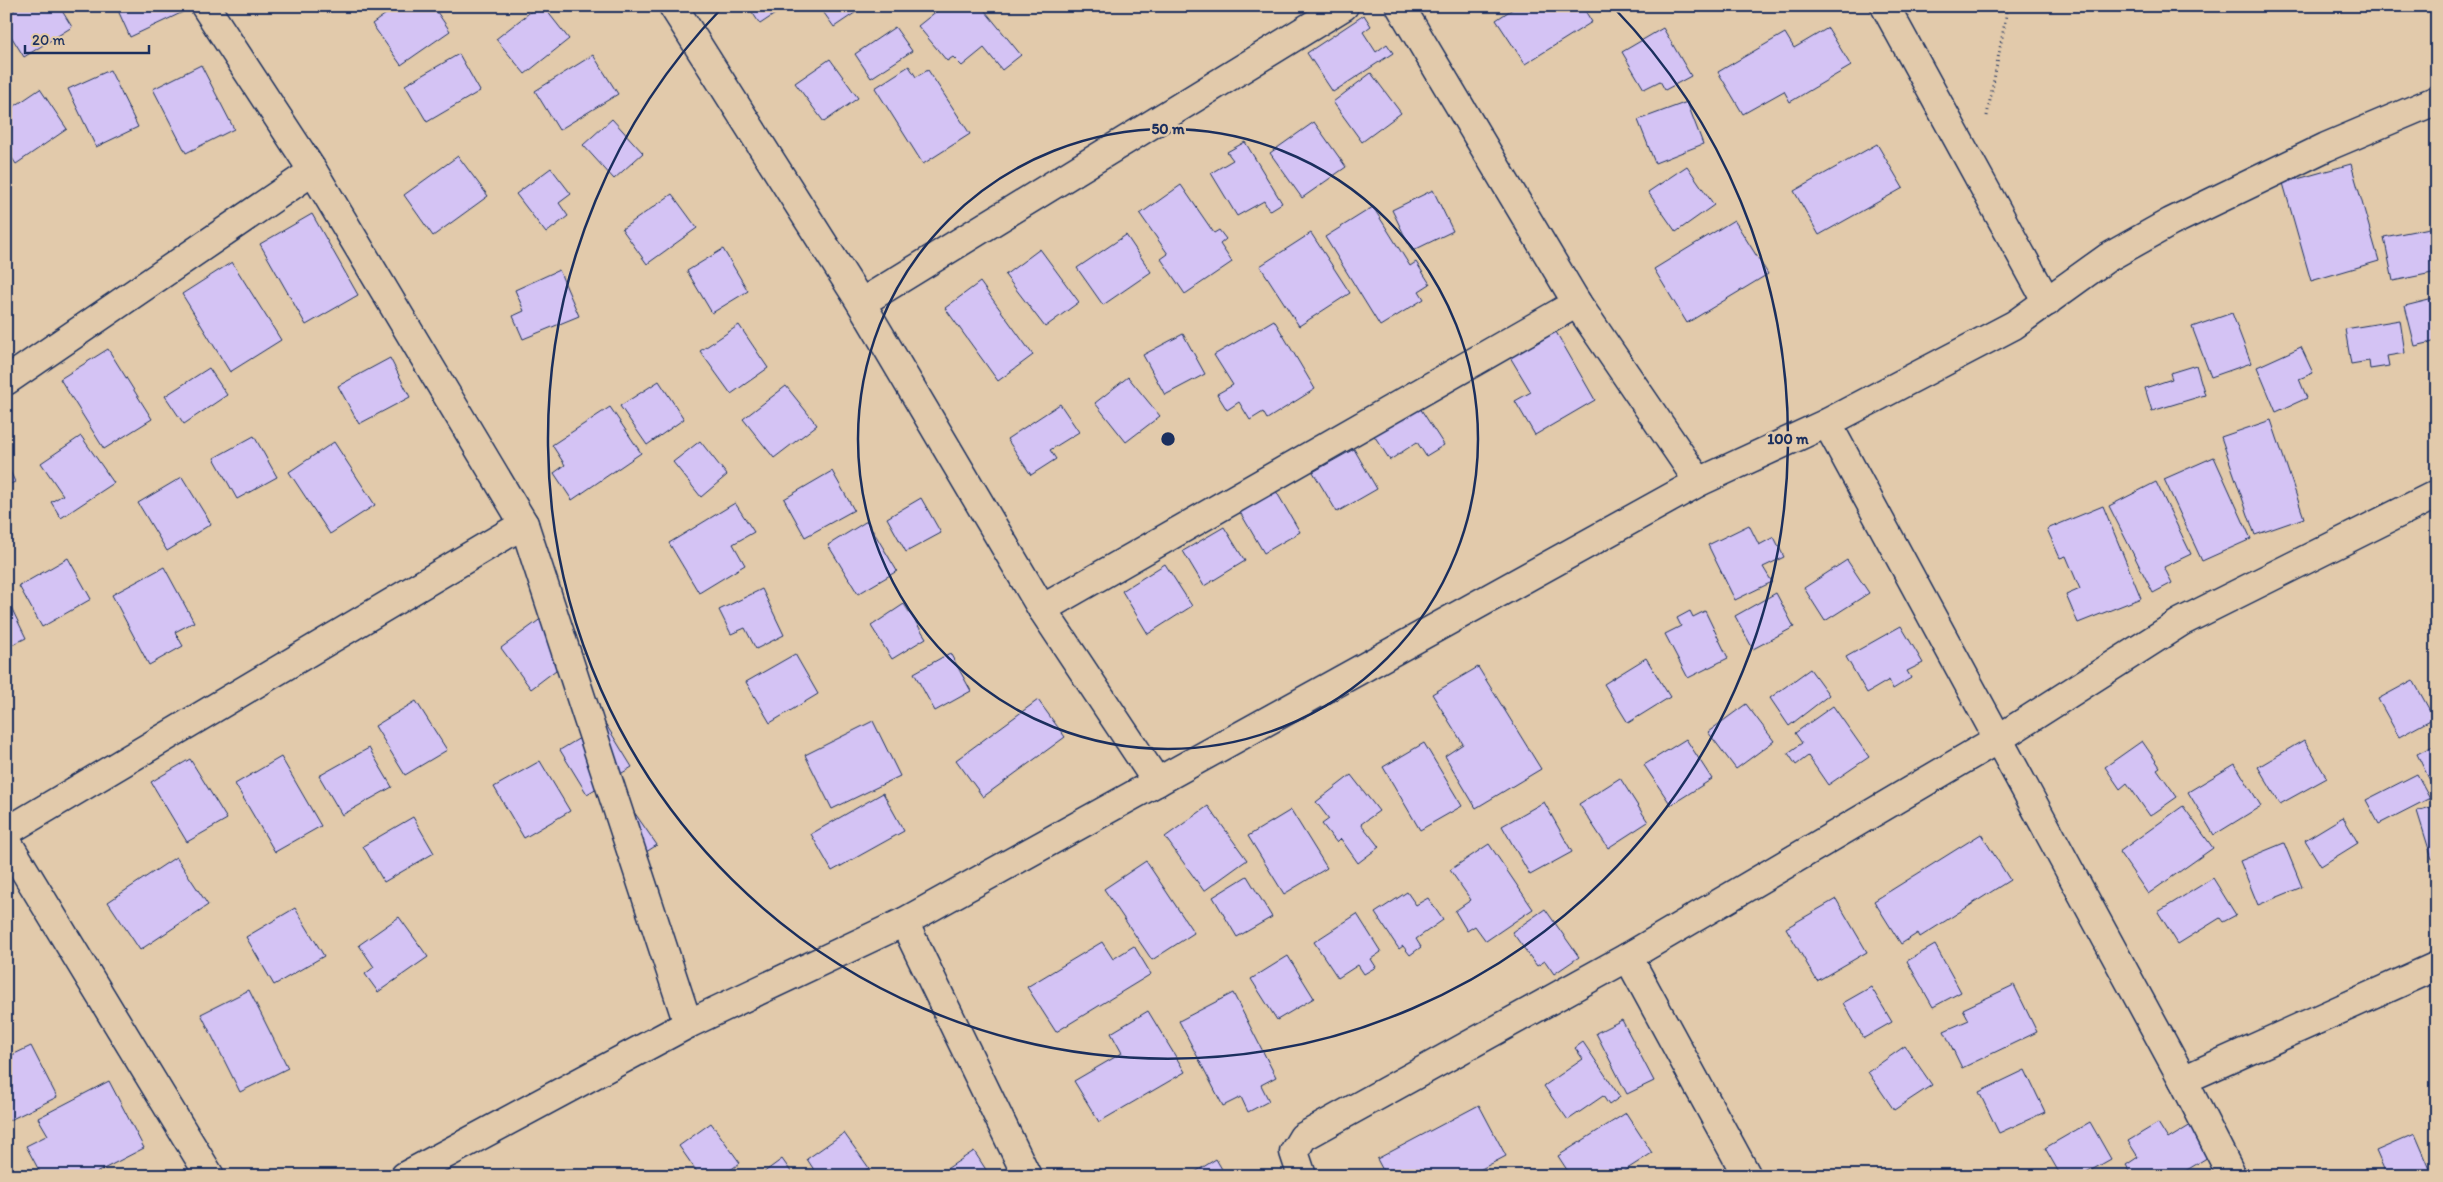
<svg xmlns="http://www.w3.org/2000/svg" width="2443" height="1182" font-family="Itim,sans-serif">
	<rect width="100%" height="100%" fill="#e2caab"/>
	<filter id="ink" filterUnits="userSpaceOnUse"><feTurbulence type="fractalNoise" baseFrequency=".02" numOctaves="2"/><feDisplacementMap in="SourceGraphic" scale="10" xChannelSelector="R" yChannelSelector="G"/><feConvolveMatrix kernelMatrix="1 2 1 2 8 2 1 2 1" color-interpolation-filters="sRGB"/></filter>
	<g filter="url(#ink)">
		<g fill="#d4c3f4" stroke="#1b2f5e">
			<path d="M21,6H59L72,27L24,57L6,28V15Z"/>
			<path d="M116,6H180L183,12L130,37Z"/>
			<path d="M397,6H433L450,31L401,65L372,24Z"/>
			<path d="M538,6H543L569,39L525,74L496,39Z"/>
			<path d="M748,6H787L760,24Z"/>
			<path d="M819,6H865L834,27Z"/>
			<path d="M943,6H981L1021,55L1002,70L984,48L962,66L953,57L947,61L918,26Z"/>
			<path d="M1517,6H1582L1592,22L1525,64L1496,20Z"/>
			<path d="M1608,6H1622L1612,13Z"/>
			<path d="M1364,15L1371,26L1363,32L1376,52L1387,44L1393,53L1333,92L1307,53Z"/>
			<path d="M895,27L912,51L871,78L855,54Z"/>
			<path d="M1663,28L1691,76L1665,90L1660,81L1644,89L1622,52Z"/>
			<path d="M1828,28L1851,66L1790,102L1784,91L1743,114L1718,72L1785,33L1794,48Z"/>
			<path d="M459,54L480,91L427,122L405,85Z"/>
			<path d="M593,55L618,94L559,130L535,91Z"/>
			<path d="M830,59L858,98L824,122L795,83Z"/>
			<path d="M201,65L234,129L186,153L153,89Z"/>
			<path d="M909,66L916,77L928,70L970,134L923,164L875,88Z"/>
			<path d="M110,70L138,127L96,147L68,89Z"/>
			<path d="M1371,73L1401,113L1362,142L1333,102Z"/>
			<path d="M40,89L67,129L16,164L6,149V112Z"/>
			<path d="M1687,102L1703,144L1655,163L1638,120Z"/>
			<path d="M612,119L643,153L614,179L583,145Z"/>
			<path d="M1314,122L1346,167L1302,198L1270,153Z"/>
			<path d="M1245,142L1282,203L1269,211L1264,201L1237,216L1211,173L1233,160L1227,152Z"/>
			<path d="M1877,144L1903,188L1819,235L1794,191Z"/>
			<path d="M458,156L488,196L433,236L404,195Z"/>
			<path d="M2351,164L2379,261L2311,281L2283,183Z"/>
			<path d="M1687,166L1714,205L1676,232L1648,192Z"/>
			<path d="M551,168L571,194L559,203L568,216L546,233L516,194Z"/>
			<path d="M1181,185L1214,233L1219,230L1226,239L1220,244L1232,262L1185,294L1161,259L1168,254L1140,214Z"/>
			<path d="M1433,190L1453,231L1412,251L1392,210Z"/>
			<path d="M672,194L697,228L647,264L622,229Z"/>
			<path d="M1373,207L1410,266L1416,262L1430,284L1419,291L1424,299L1380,326L1325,237Z"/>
			<path d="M312,214L358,295L306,325L260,244Z"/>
			<path d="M1734,220L1768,274L1687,323L1654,269Z"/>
			<path d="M2435,227L2437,272L2393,281L2384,237Z"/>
			<path d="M1311,233L1350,293L1299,326L1260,266Z"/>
			<path d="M1126,235L1151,272L1103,305L1077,268Z"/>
			<path d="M723,249L748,291L712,313L687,271Z"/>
			<path d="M1040,249L1079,302L1045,327L1005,275Z"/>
			<path d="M232,262L281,340L230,372L182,294Z"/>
			<path d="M559,270L579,316L523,339L513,316L524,311L515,290Z"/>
			<path d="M980,282L1033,355L998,381L945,308Z"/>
			<path d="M2437,298V341L2415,346L2405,306Z"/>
			<path d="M2232,313L2251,363L2211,377L2192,327Z"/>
			<path d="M1274,320L1315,389L1267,419L1263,412L1250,420L1239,402L1227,410L1217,394L1233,385L1214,355Z"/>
			<path d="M2400,320L2405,353L2387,356L2389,366L2370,369L2369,361L2351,364L2345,329Z"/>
			<path d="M739,325L768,368L731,394L700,351Z"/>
			<path d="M1556,332L1595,400L1535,435L1515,401L1531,392L1510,357Z"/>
			<path d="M1183,334L1205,374L1165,395L1143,355Z"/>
			<path d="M2301,347L2313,373L2299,379L2307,398L2276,412L2257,367Z"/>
			<path d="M108,349L152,419L104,449L60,379Z"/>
			<path d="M390,358L410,397L359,424L338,386Z"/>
			<path d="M2196,365L2205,395L2152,411L2145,388L2172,379L2170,373Z"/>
			<path d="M209,368L227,395L184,424L165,396Z"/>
			<path d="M1128,377L1160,416L1126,442L1095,403Z"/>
			<path d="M659,381L684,419L647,445L620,406Z"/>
			<path d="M786,386L817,425L774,458L743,419Z"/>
			<path d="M1060,404L1079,432L1050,450L1056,459L1031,475L1007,439Z"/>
			<path d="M1418,405L1444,445L1426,456L1417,442L1390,460L1373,434Z"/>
			<path d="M610,407L641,453L572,500L554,473L565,465L552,445Z"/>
			<path d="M2271,420L2304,518L2255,535L2221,437Z"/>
			<path d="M81,436L114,483L61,518L51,502L63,495L41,463Z"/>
			<path d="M254,436L277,477L237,499L214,458Z"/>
			<path d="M700,441L727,475L701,497L673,462Z"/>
			<path d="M334,442L375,505L330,534L289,472Z"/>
			<path d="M1354,449L1377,489L1337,512L1313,472Z"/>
			<path d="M2214,457L2251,539L2202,561L2164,479Z"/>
			<path d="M6,462L15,482L6,486Z"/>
			<path d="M832,471L854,510L805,537L784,499Z"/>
			<path d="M182,477L211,524L167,551L138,503Z"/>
			<path d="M2156,482L2191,554L2164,567L2172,583L2153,593L2109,506Z"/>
			<path d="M1273,486L1300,532L1264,553L1237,507Z"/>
			<path d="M921,498L941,533L906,552L887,518Z"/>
			<path d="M735,503L754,532L733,544L745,565L699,593L669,543Z"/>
			<path d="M2103,506L2141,598L2078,623L2066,595L2080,589L2066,556L2060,558L2047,529Z"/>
			<path d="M867,521L897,571L858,594L828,545Z"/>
			<path d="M1749,525L1759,545L1774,537L1784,557L1763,567L1772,582L1735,600L1708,545Z"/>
			<path d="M1224,527L1245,561L1204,586L1183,551Z"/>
			<path d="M68,558L91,599L42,627L19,586Z"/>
			<path d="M1847,560L1869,593L1825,621L1804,588Z"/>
			<path d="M1165,564L1192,606L1148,634L1122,591Z"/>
			<path d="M164,567L194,622L175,632L183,646L149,665L112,595Z"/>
			<path d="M762,589L784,635L756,649L745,628L731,634L719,610Z"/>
			<path d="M1776,593L1794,627L1753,649L1735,616Z"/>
			<path d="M7,599L26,638L6,648V600Z"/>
			<path d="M904,604L926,638L892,659L871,626Z"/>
			<path d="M1690,611L1693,617L1705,611L1728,658L1688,678L1665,634L1681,626L1677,618Z"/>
			<path d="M546,615L577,654L531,689L501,648Z"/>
			<path d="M1901,626L1923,663L1907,671L1911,678L1893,689L1889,680L1867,693L1846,657Z"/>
			<path d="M950,653L971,691L935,711L914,673Z"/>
			<path d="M795,654L818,694L770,723L746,682Z"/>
			<path d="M1646,658L1670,697L1628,723L1604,684Z"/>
			<path d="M1478,667L1541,769L1476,808L1445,756L1463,744L1432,694Z"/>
			<path d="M1810,669L1829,695L1789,726L1770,698Z"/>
			<path d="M2413,680L2434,718L2399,737L2378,699Z"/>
			<path d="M1038,700L1065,737L983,797L956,760Z"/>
			<path d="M416,701L447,750L405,775L375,726Z"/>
			<path d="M1746,704L1774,741L1736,769L1708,732Z"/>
			<path d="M1833,706L1869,757L1828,785L1808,756L1796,765L1788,753L1802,743L1795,733Z"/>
			<path d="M873,721L900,776L832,809L805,755Z"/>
			<path d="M605,723L632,767L587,794L560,750Z"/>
			<path d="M1686,739L1712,779L1671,805L1644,765Z"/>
			<path d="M2304,740L2327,778L2280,804L2258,767Z"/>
			<path d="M2142,741L2160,767L2157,769L2177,797L2150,816L2127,783L2120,789L2105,767Z"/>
			<path d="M1424,743L1462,806L1420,830L1383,767Z"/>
			<path d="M2437,744V795L2417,754Z"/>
			<path d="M369,748L392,787L342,815L319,776Z"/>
			<path d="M281,757L321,826L275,852L235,784Z"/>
			<path d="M190,759L227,819L187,842L151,782Z"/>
			<path d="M540,761L570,811L524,838L494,787Z"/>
			<path d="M2235,764L2261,806L2214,835L2188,792Z"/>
			<path d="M2417,774L2430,798L2379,824L2366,800Z"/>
			<path d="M1351,775L1379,811L1361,824L1379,847L1358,863L1341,839L1337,843L1322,824L1329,819L1316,802Z"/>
			<path d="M1620,778L1648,822L1608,848L1579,804Z"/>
			<path d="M883,793L904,831L832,871L811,834Z"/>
			<path d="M1544,802L1572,852L1530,875L1502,826Z"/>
			<path d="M2437,805V858L2432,859L2417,811Z"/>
			<path d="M1208,806L1247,860L1204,891L1165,837Z"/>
			<path d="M2183,806L2213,848L2148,894L2119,852Z"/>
			<path d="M1291,810L1327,868L1284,894L1248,836Z"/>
			<path d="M634,812L657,845L632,861L610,829Z"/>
			<path d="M413,817L434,853L384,882L363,846Z"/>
			<path d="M2343,817L2358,843L2321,866L2305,840Z"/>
			<path d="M1981,834L2010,880L1920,937L1918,933L1901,944L1874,901Z"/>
			<path d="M2284,843L2302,887L2258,905L2240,861Z"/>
			<path d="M1489,844L1533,909L1486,941L1475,926L1467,931L1455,911L1471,900L1450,870Z"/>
			<path d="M176,857L208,905L140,950L108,902Z"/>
			<path d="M1146,861L1194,933L1152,960L1104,889Z"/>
			<path d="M1247,876L1272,917L1237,937L1213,897Z"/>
			<path d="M2213,878L2236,915L2223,922L2220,918L2178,944L2158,912Z"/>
			<path d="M1407,892L1416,905L1428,898L1443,920L1416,939L1421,947L1410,955L1403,946L1399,949L1375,913Z"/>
			<path d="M1836,899L1867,952L1817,981L1786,928Z"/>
			<path d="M295,908L324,956L274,985L246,937Z"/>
			<path d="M1545,909L1579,957L1554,974L1545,961L1537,966L1512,932Z"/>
			<path d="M1357,914L1381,952L1371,959L1376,967L1364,974L1358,965L1338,978L1314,942Z"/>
			<path d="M399,917L428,957L378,992L365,974L374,967L359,945Z"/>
			<path d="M1102,942L1113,959L1134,946L1151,974L1056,1032L1027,987Z"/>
			<path d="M1935,945L1961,992L1933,1007L1907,961Z"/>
			<path d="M1288,956L1314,998L1277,1020L1251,979Z"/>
			<path d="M2014,985L2037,1032L1962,1068L1944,1031L1969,1020L1963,1009Z"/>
			<path d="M1871,987L1892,1022L1864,1038L1843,1003Z"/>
			<path d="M249,990L288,1068L240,1092L201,1014Z"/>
			<path d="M1233,993L1276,1077L1261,1085L1269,1101L1248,1112L1241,1097L1223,1106L1179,1021Z"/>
			<path d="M1148,1011L1185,1072L1099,1122L1074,1081L1122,1053L1111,1033Z"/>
			<path d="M1622,1020L1654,1081L1627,1094L1596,1033Z"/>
			<path d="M1583,1042L1620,1097L1609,1105L1603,1096L1568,1120L1544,1086L1583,1059L1575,1048Z"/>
			<path d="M31,1046L57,1097L8,1121L6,1058Z"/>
			<path d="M1905,1046L1932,1085L1894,1110L1868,1072Z"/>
			<path d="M2025,1070L2045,1112L1999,1133L1979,1092Z"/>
			<path d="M109,1081L144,1148L90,1176H42L26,1146L48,1135L38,1118Z"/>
			<path d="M1479,1105L1506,1156L1468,1176H1386L1377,1159Z"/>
			<path d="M1626,1113L1652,1153L1621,1173L1623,1176H1571L1558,1156Z"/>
			<path d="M2090,1122L2111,1159L2081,1176H2061L2045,1148Z"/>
			<path d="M711,1123L740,1163L722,1176H700L679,1146Z"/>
			<path d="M2158,1123L2168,1139L2191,1125L2210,1156L2177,1176H2133L2126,1165L2138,1157L2128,1141Z"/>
			<path d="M844,1133L869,1168L858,1176H818L807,1159Z"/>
			<path d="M2415,1134L2433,1176H2387L2376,1151Z"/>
			<path d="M974,1151L990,1176H936Z"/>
			<path d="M782,1159L794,1176H759Z"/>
			<path d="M1216,1159L1226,1176H1189Z"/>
			<path d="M2209,1171L2212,1176H2201Z"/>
		</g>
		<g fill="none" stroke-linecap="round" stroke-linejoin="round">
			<defs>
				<g id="minor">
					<path d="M205,6L313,171L524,524L688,1024"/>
					<path d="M673,6L861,303L1042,609L1157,782"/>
					<path d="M1400,6L1577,303L1699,482"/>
					<path d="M1885,6L2047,302"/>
					<path d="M861,303L1344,6"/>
					<path d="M6,381L313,171"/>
					<path d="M1827,423L2183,1080L2232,1176"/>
					<path d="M1042,609L1577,303"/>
					<path d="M6,832L524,524"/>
					<path d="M6,840L210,1176"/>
					<path d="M904,922L1027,1176"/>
					<path d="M1628,957L1747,1176"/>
					<path d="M2183,1080L2437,966"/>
					<path d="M405,1176L688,1024L904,922L1699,482L1827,423L2014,325L2107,258L2171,222L2326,147L2437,100"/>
					<path d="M1302,1176L1294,1152L1303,1137L1628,957L1998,739L2181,622L2437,494"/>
				</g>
			</defs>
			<use href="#minor" stroke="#1b2f5e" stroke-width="31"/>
			<path stroke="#1b2f5e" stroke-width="3" stroke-dasharray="1 4" stroke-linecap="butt" d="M1987,116L2008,6"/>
			<use href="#minor" stroke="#e2caab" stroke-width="28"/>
		</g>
	</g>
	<g fill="none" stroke="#1b2f5e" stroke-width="2.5">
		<circle cx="1168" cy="439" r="310"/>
		<path d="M1614 8A620 620 0 1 1 722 8"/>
	</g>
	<circle cx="1168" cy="439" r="8" fill="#1b2f5e" stroke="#e2caab" stroke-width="2.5"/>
	<g font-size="15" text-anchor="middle" font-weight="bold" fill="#1b2f5e" stroke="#e2caab" stroke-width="5" stroke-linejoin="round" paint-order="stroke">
		<text x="1168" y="134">50 m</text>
		<text x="1788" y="444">100 m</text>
	</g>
	<rect width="2443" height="1182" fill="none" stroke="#e2caab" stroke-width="25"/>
	<rect x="12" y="12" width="2418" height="1157" fill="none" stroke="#1b2f5e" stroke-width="2" filter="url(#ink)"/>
	<path d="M25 45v8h124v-8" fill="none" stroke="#1b2f5e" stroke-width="2.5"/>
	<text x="32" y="45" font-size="15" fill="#1b2f5e" stroke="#e2caab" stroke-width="4" paint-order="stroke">20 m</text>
</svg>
